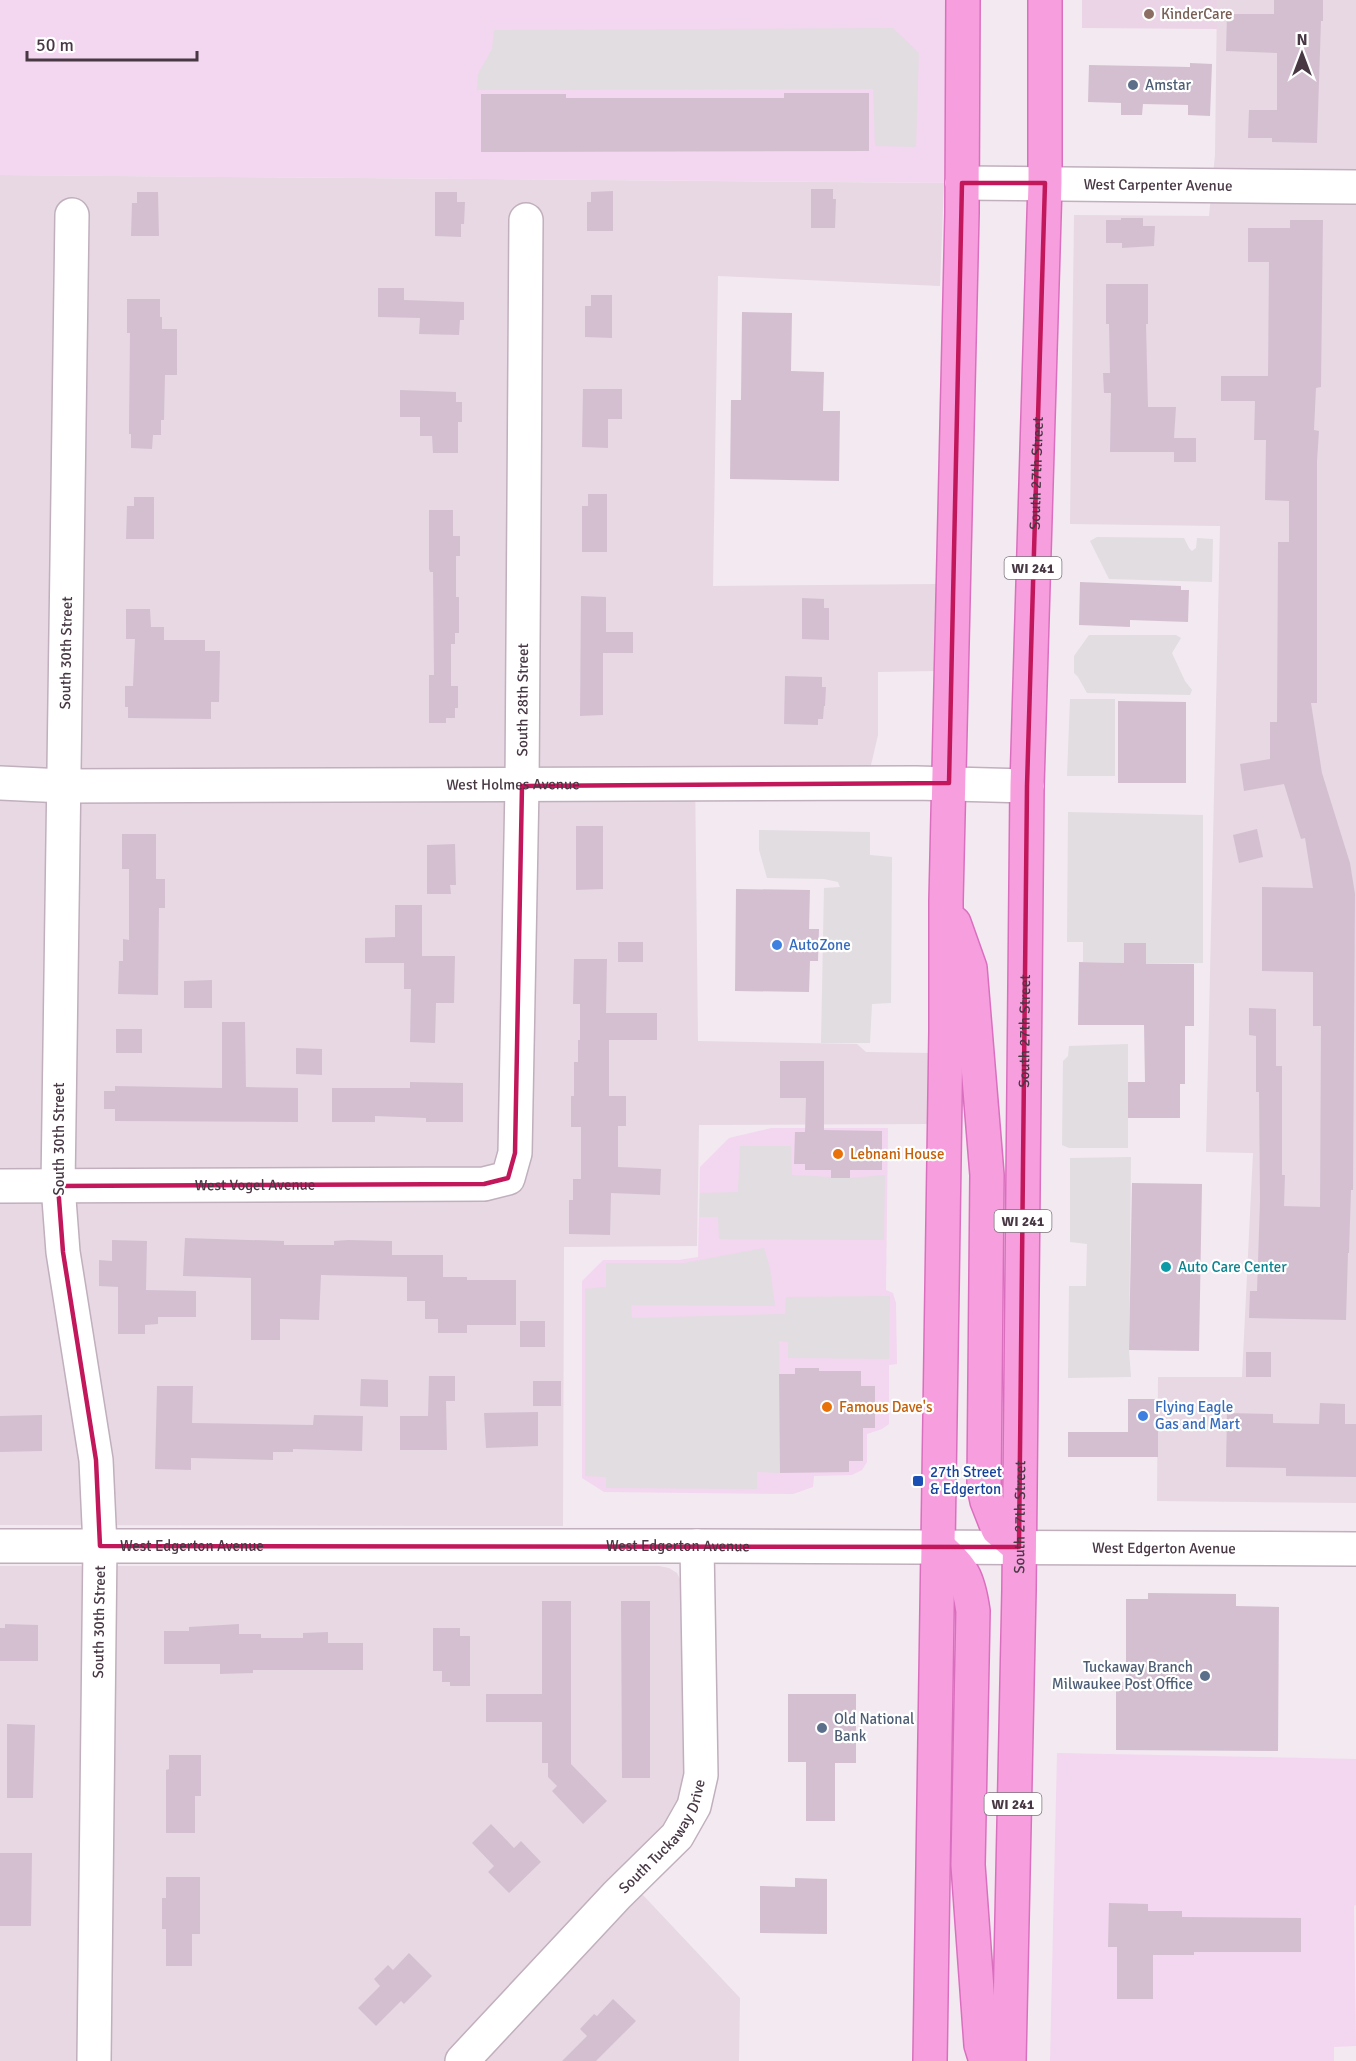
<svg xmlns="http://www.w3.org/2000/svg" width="1356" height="2061" font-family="Signika,sans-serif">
	<rect width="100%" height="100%" fill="#f3e9f1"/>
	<g fill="#e7d8e3">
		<path d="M1217,0H1356V1503L1157,1501L1158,1377H1242L1253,1153L1206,1152L1220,526L1070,524L1074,215L1209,216L1215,155Z"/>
		<path d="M0,175L944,183L940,286L718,276L713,586L937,584L935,671L878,672V735L871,765L865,771L695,772L698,1041L857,1044L866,1052L929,1053L927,1124L699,1125L697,1246L564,1247L563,1526L0,1525Z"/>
		<path d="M0,1566H659L669,1568L677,1573L682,1583L686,1784L670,1819L625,1876L740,1998L739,2061H0Z"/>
	</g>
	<g fill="#f3d6ef">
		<path d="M0,0H963L962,183L0,175Z"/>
		<path d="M771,1128H888L886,1290L893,1293L896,1303L897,1364L889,1365V1424L882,1429L867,1434V1462L862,1470L852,1475L814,1476L813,1487L793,1494L604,1492L582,1478V1281L603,1260H679L698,1257L700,1167L729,1138Z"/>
		<path d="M1057,1753L1356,1759V1905L1354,1906L1356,2046L1334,2047V2061H1050Z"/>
	</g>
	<path fill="#ebd4e5" d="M1082,0H1217V29L1082,28Z"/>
	<g fill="#e2dde1">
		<path d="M893,28L919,53L916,147L875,146L873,89L477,90L478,74L492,49L494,30Z"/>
		<path d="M1097,537L1184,538L1189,548L1192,551L1196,548L1197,538L1213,539L1212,582L1109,579L1090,541Z"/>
		<path d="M1089,635H1176L1181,638L1172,653L1185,681L1192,690L1190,695L1087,693L1078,677L1074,673V656Z"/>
		<path d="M1070,699H1115V776H1067Z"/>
		<path d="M1068,812L1203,815V963L1146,964V943H1125L1124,963L1083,962V942H1067Z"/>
		<path d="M759,830L870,832V855L892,857L891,1003L872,1004L870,1043H821L824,888L840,887L838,882L824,879L767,878L759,850Z"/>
		<path d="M1128,1044V1148H1069L1062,1145L1063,1061L1068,1056L1069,1046Z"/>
		<path d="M740,1146H791L792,1175L850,1178L885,1175L884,1240L719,1239L718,1217H700V1193L738,1192Z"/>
		<path d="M1131,1157L1129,1350L1131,1377L1068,1378L1069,1286H1086L1087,1244L1070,1242V1158Z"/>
		<path d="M764,1248L770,1268L775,1306L631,1305L632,1318L785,1314L786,1297L890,1296L889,1359L788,1358V1342L779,1341L780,1473L757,1472V1489L606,1488V1477L585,1476V1289L606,1287V1263H684Z"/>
	</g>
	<g fill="#d4bfd1">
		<path d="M1274,0H1323V21H1321L1317,143L1272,142V138H1248L1249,110H1277V53L1226,51L1227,14H1274Z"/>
		<path d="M1190,63L1212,64L1210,116L1188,115V105L1143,104L1142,115H1121V103L1088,102L1089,65L1190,67Z"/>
		<path d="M784,93H869V151L481,152V94H566V98H784Z"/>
		<path d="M811,189H833V199H836L835,228H811Z"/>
		<path d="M613,191V231H587V202H591V192Z"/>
		<path d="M137,192H158L159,236H131L132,203H137Z"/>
		<path d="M435,192H457V202H465L464,224H461V237L435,236Z"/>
		<path d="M1121,218H1143V226H1155L1154,246L1122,248V243H1106V220H1121Z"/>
		<path d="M1290,220H1323L1321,387L1316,388L1314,430L1319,431L1317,461V703H1311L1322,773L1350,863L1355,894L1353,1190H1351L1349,1253H1348L1346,1320L1249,1318L1250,1291H1257L1260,1201L1259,1092H1256V1036L1249,1035V1008L1276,1009V1066H1282V1175H1285L1284,1206L1320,1207L1321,1026H1313V972L1262,971V887L1313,888L1305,838L1301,839L1284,784L1244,791L1240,764L1270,759V722H1277L1278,542H1289V501L1265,500L1266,440H1254L1255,401H1221V376H1268L1269,262H1248V228H1290Z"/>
		<path d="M1106,284H1148V324H1146L1148,407H1176L1174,438H1196V462H1174V445V452H1110L1111,393H1104L1103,373H1110L1109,324H1106Z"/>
		<path d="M378,288H404V300L464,302V320H460L459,335L419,334L420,318L378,317Z"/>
		<path d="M591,295H612V338L585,337V306H591Z"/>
		<path d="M127,299H160V317H162V329H177V375H165L164,420H161V435H153L152,449L131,448V434H129V425L130,333H127Z"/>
		<path d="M742,312L792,313L791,371L824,372L823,411H840L839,481L730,479L731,400H741Z"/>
		<path d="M583,389H622V419H608V448L582,447Z"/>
		<path d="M400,390L456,392V402H462V422H458V453H433L432,436H420V417H400Z"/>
		<path d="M588,494H607V552H582V506H588Z"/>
		<path d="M134,497H154V539H126L127,506H134Z"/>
		<path d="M429,510H453V536H460V556H456V597H459V633H455V644H451V686H458V708H455V718H446V723H429V675H434L433,572H430L429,569Z"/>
		<path d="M1080,582L1181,586V590H1189L1188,622L1130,620V627L1079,625Z"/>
		<path d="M581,596L606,597V632H633V653H603V715L580,716Z"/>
		<path d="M802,598L824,599V608H829V640L802,639Z"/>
		<path d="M126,609H150L151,627H164V640H205V651H220L219,702H211V719L128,718V707H125V686H133L135,639H126Z"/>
		<path d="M785,676L822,677V687H826L825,706H824L823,719H818V725L784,724Z"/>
		<path d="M1118,701L1186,702V783H1118Z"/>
		<path d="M576,826H603V889L576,890Z"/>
		<path d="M1257,829L1263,857L1239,863L1233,835Z"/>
		<path d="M122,834H156V879H165V908H159L158,995L118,994L119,961H123V939L129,940V869H122Z"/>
		<path d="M455,844L456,885H450L451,894H427V845Z"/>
		<path d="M736,889L810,890L809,929H819L818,961H810L809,992L735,991Z"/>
		<path d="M395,905H422V956H455L454,1003H436L435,1043L410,1042L411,989H404V963H365V938L395,937Z"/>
		<rect x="618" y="942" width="25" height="20"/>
		<path d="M1124,943H1146V964H1194V1026H1185V1084H1180V1118H1128V1082H1145L1144,1025H1078L1079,962L1124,963Z"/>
		<path d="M574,959H607L606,1013H657V1040H609V1096H626V1126H618V1167L661,1169L660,1195L611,1193L610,1235L569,1234V1200H573V1179H581V1127H571V1096H574V1062H578V1040H580V1004H573Z"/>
		<path d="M212,980V1008H184V981Z"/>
		<path d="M222,1022H245L246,1087L298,1088V1122L115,1121V1109H104V1091H115V1086L222,1088Z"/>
		<rect x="116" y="1029" width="26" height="24"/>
		<path d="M296,1048L322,1049V1075L296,1074Z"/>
		<path d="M780,1061H824V1130L882,1131V1170H850V1178H831V1170H805V1164H794L795,1132H805L806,1098H780Z"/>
		<path d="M410,1082L463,1083V1122H426V1118L375,1116V1122H332V1088H410Z"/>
		<path d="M1132,1183L1202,1184L1199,1351L1129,1350Z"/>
		<path d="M185,1238L284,1241V1245H334V1241L348,1240L392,1241V1255H443V1277H467V1280H516V1325H467V1333H438V1319H425V1301H407V1277L321,1275L319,1320L280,1319V1340H251V1278L183,1276Z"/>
		<path d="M112,1240L147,1241L146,1290L196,1291V1317H158V1324L145,1325V1334H118V1287L99,1286V1260L112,1261Z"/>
		<rect x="520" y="1321" width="25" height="26"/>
		<rect x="1246" y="1352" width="25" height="25"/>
		<path d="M795,1368H819V1371H861V1386H875V1428H863V1461H849V1472L780,1473L779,1374H795Z"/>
		<path d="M429,1376H455V1401H446L447,1450H400V1416H428Z"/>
		<path d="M361,1379L388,1380V1407L360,1406Z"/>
		<rect x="533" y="1381" width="28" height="25"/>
		<path d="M157,1386H193L192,1423L313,1425L314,1415L363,1416L362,1451L293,1449V1452H273V1460L191,1458V1470L155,1469Z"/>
		<path d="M1128,1399H1158V1457H1068V1432H1128Z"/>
		<path d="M1320,1403L1345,1404V1424H1356V1477L1286,1476V1468L1226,1467L1227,1413L1273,1414V1423L1319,1424Z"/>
		<path d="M538,1412V1446L486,1448L484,1413Z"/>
		<path d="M42,1415V1451L0,1452V1416Z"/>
		<path d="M1148,1593L1236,1594V1606L1279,1607L1278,1751L1116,1750V1682H1126V1599H1148Z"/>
		<path d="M542,1601H571V1764L607,1801L583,1824L552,1791L557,1786L548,1777V1763H542V1722H486V1694H542Z"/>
		<path d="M621,1601H650V1778H622Z"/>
		<path d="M5,1624L38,1625V1661H0V1628H5Z"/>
		<path d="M239,1624V1634H261V1638H303V1633L328,1632V1643H363V1670H253V1673L220,1674V1664H164V1631H189V1627Z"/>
		<path d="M433,1628H460V1636H470V1686H450V1682H442V1671H433Z"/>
		<path d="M788,1694H856V1763H835V1821H806V1762H788Z"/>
		<path d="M7,1724L35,1725L33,1798H7Z"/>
		<path d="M169,1755H201V1796H195V1833H166V1770L169,1769Z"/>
		<path d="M491,1824L514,1848L521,1841L541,1862L509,1893L488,1872L494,1866L472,1843Z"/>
		<path d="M0,1853H32L31,1926H0Z"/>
		<path d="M166,1877H200V1934H192V1966H166V1929H162V1898H166Z"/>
		<path d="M795,1878L827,1879V1934L760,1933V1886L795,1887Z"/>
		<path d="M1109,1903L1148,1904V1911H1182V1917L1301,1918V1952H1194V1955H1153V1999H1117V1947H1108Z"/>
		<path d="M409,1953L432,1976L404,2004L401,2001L376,2026L358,2008L380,1986L374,1979L388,1965L393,1970Z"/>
		<path d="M613,1999L636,2021L596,2061H562L587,2036L580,2029L594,2014L597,2016Z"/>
	</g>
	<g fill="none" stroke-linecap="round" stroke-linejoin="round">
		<defs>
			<g id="minor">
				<path id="s1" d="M962,183L1356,187"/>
				<path d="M72,215L58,1186L63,1252L96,1460L100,1546L94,2061"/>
				<path id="s2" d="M0,783L64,786L916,783L1027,786"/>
				<path id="s3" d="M0,1186L484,1184L508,1178L515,1153L522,786L526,220"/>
				<path id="s4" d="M0,1546H697L1356,1549"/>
				<path id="s5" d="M462,2061L617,1895L677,1836L694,1806L701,1775L697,1546"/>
			</g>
			<g id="major">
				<path d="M954,923L970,968L987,1175L984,1487L987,1501L998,1529L1019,1547"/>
				<path d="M938,1547C963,1569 968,1577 973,1611L968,1865L981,2045L986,2061"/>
				<path d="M930,2061L946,1031V901L962,213L963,0"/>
				<path id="s6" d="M1009,2061L1019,1590L1027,786L1045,183V0"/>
			</g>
		</defs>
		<use href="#minor" stroke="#c1afbd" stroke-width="36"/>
		<use href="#major" stroke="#db6fbf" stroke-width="36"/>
		<use href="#minor" stroke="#fff" stroke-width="33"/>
		<use href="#major" stroke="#f79fde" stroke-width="33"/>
	</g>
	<path fill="none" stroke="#c2185b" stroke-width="4.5" stroke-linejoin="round" d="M962,183H1045L1027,786L1019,1547L100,1546L96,1460L63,1252L58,1186L484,1184L508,1178L515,1153L522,786L949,783Z"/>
	<circle fill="#8d6e63" stroke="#fff" stroke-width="2" cx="1149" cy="14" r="6"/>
	<g fill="#5c6f8a" stroke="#fff" stroke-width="2">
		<circle cx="1133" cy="85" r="6"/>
		<circle cx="1205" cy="1676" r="6"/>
		<circle cx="822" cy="1728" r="6"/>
	</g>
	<g fill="#3f7fe0" stroke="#fff" stroke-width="2">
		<circle cx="777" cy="945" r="6"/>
		<circle cx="1143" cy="1416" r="6"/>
	</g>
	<g fill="#e8710a" stroke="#fff" stroke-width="2">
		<circle cx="838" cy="1154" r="6"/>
		<circle cx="827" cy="1407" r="6"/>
	</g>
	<circle fill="#0f9aa8" stroke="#fff" stroke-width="2" cx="1166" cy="1267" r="6"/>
	<rect fill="#1a4fb4" stroke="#fff" stroke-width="2" x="912" y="1475" width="12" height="12" rx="3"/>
	<g text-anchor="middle" stroke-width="4.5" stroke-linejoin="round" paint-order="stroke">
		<g fill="#fff" stroke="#7e747c" stroke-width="1.5">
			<rect x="1004.5" y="557" width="57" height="22" rx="4.5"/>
			<rect x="994.5" y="1210" width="57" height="22" rx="4.5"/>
			<rect x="984.5" y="1793" width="57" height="22" rx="4.5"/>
		</g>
		<g font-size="14" font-weight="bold" fill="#473844">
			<text x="1033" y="573">WI 241</text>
			<text x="1023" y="1226">WI 241</text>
			<text x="1013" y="1809">WI 241</text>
		</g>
		<g font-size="15" fill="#785e54" stroke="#fff" text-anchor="start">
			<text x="1161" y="19">KinderCare</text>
		</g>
		<g font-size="15" fill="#4e5e75" stroke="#fff" text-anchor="start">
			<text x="1145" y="90">Amstar</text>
			<text x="1193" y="1672" text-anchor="end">Tuckaway Branch<tspan x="1193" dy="17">Milwaukee Post Office</tspan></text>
			<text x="834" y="1724">Old National<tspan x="834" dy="17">Bank</tspan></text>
		</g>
		<g font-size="15" fill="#473844" stroke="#fff">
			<text dy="5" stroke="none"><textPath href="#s1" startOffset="196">West Carpenter Avenue</textPath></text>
			<text dy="5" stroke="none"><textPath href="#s6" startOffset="1588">South 27th Street</textPath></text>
			<text transform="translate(66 653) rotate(-89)" y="5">South 30th Street</text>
			<text dy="5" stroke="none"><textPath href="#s3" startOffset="988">South 28th Street</textPath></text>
			<text dy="5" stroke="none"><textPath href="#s2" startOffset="513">West Holmes Avenue</textPath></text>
			<text dy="5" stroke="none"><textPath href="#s6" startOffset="1030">South 27th Street</textPath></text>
			<text transform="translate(59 1139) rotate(-90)" y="5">South 30th Street</text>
			<text dy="5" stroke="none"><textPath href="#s3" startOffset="255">West Vogel Avenue</textPath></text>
			<text dy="5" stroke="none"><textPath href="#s6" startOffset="544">South 27th Street</textPath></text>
			<text dy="5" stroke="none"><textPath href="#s4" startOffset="192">West Edgerton Avenue</textPath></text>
			<text dy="5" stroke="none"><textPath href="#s4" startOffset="678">West Edgerton Avenue</textPath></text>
			<text dy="5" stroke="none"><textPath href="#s4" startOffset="1164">West Edgerton Avenue</textPath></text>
			<text transform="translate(99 1622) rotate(-89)" y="5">South 30th Street</text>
			<text dy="5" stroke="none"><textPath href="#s5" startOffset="303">South Tuckaway Drive</textPath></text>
		</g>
		<g font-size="15" fill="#366cbe" stroke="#fff" text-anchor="start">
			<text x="789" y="950">AutoZone</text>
			<text x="1155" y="1412">Flying Eagle<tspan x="1155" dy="17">Gas and Mart</tspan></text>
		</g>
		<g font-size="15" fill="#c56008" stroke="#fff" text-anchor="start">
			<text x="850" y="1159">Lebnani House</text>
			<text x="839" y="1412">Famous Dave's</text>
		</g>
		<g font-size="15" fill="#0d838f" stroke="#fff" text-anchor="start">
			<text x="1178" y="1272">Auto Care Center</text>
		</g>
		<g font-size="15" fill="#164399" stroke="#fff" text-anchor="start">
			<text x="930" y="1477">27th Street<tspan x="930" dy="17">&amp; Edgerton</tspan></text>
		</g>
	</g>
	<g transform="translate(1302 54)" stroke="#ffffff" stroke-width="4.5" paint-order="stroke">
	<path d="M0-4.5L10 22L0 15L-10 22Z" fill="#473844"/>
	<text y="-9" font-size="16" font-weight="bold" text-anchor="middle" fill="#473844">N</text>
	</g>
	<path d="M27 51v9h170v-9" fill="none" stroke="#473844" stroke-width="3"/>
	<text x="36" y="51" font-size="18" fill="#473844" stroke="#ffffff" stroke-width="4.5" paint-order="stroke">50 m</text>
</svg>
